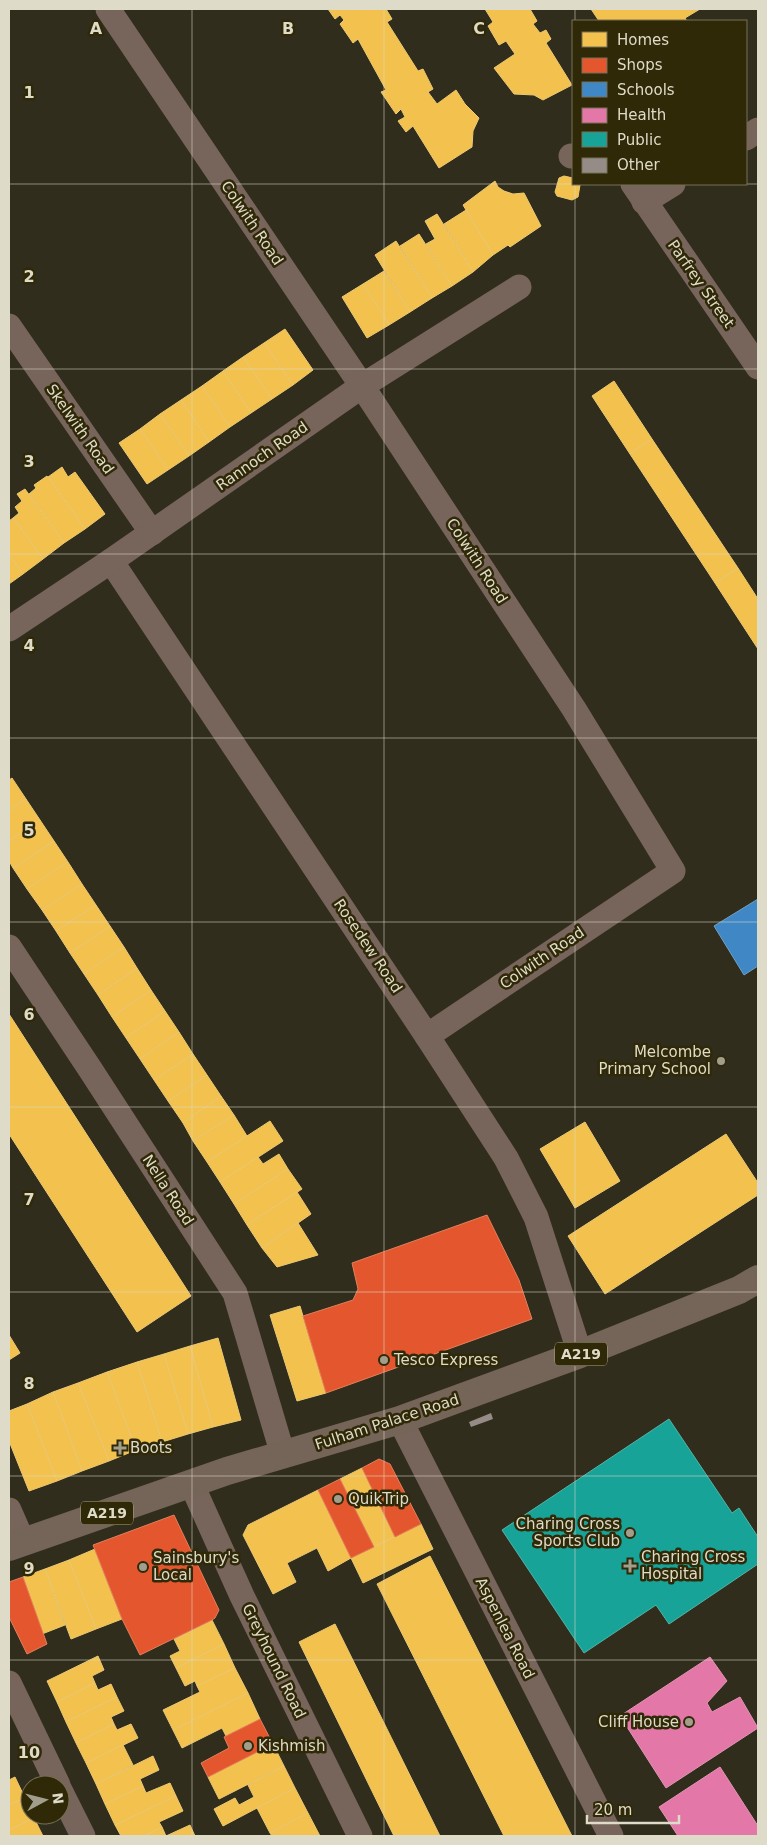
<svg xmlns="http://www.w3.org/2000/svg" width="767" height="1845" font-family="'DejaVu Sans',sans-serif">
	<rect width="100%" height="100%" fill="#312d1c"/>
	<g fill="#f2c14e" stroke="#ecc973">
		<path d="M328,9H386L392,19L387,22L418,71L423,69L433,89L428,92L437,104L456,90L465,104L479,118L473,131L472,147L439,168L413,126L406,132L398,121L405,117L401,109L396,114L381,92L386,90L358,39L353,43L340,24L344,20L340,15L335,19Z"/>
		<path d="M485,9H530L537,21L533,24L540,33L546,30L551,39L546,43L572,85L543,100L534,95L514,94L494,68L515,54L506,41L499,45L488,26L493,22Z"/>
		<path d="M591,9H700L685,18L687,21H599Z"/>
		<path d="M564,176L573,178V184L580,185L578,197L572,200L557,196L555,192L559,178Z"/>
		<path d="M495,181L498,187L504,191L513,194L524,193L541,226L510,247L508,245L493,255L463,205Z"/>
		<path d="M466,210L493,255L473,272L444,224Z"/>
		<path d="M437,214L473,272L452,286L426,244L435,239L425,221Z"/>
		<path d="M419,234L452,286L432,298L400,246Z"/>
		<path d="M396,241L432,298L410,312L375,255Z"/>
		<path d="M384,271L410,312L389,325L363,284Z"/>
		<path d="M363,284L389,325L367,338L342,297Z"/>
		<path d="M285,329L313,370L293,385L264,343Z"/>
		<path d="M264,343L293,385L272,399L243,357Z"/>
		<path d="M243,357L272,399L251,413L223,371Z"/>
		<path d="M223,371L251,413L230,427L202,386Z"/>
		<path d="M614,381L652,439L630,454L592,396Z"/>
		<path d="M202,386L230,427L209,442L181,400Z"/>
		<path d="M181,400L209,442L189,456L160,414Z"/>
		<path d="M160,414L189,456L168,470L140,429Z"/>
		<path d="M140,429L168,470L147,484L119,443Z"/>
		<path d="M652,439L738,568L715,583L630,454Z"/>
		<path d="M62,467L68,477L75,472L105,514L85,529L48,477Z"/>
		<path d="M47,476L85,529L64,543L29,494L36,488L34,485Z"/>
		<path d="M25,489L64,543L43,559L13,518L19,513L15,507L22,501L17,494Z"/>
		<path d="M13,518L43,559L23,574L9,554V521Z"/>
		<path d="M9,554L23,574L9,584Z"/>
		<path d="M738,568L758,599V649L715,583Z"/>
		<path d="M12,778L26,799L9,810V780Z"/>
		<path d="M26,799L40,820L9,841V810Z"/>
		<path d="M40,820L54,841L13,868L9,861V841Z"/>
		<path d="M54,841L68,862L27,889L13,868Z"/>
		<path d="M68,862L82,884L42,910L27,889Z"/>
		<path d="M82,884L96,905L56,931L42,910Z"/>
		<path d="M96,905L110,926L70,953L56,931Z"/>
		<path d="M110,926L124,947L84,974L70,953Z"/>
		<path d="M124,947L137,968L98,995L84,974Z"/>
		<path d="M137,968L151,990L112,1017L98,995Z"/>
		<path d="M151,990L165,1011L126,1038L112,1017Z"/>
		<path d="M165,1011L179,1032L140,1059L126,1038Z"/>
		<path d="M9,1014L191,1296L137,1332L9,1134Z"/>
		<path d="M179,1032L193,1054L154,1080L140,1059Z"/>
		<path d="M193,1054L207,1075L168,1101L154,1080Z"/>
		<path d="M207,1075L221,1096L183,1123L168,1101Z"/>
		<path d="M221,1096L234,1115L193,1141L183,1123Z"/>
		<path d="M234,1115L247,1136L207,1162L193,1141Z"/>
		<path d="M270,1121L283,1141L220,1182L207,1162Z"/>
		<path d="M585,1122L620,1181L575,1208L540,1149Z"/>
		<path d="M726,1134L758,1183V1195L605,1294L568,1236Z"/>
		<path d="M279,1154L288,1169L234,1204L220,1182L258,1157L263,1164Z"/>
		<path d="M288,1169L302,1189L247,1225L234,1204Z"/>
		<path d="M297,1192L311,1214L262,1248L247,1225Z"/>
		<path d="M298,1223L318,1255L277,1267L262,1248Z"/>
		<path d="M300,1306L326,1393L297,1401L270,1315Z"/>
		<path d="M9,1335L20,1353L9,1360Z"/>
		<path d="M218,1338L241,1420L213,1427L190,1346Z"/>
		<path d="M190,1346L213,1427L188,1434L164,1354Z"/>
		<path d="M164,1354L188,1434L162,1442L137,1362Z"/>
		<path d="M137,1362L162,1442L136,1450L107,1372Z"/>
		<path d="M107,1372L136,1450L109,1461L78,1383Z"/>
		<path d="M78,1383L109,1461L82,1471L53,1392Z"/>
		<path d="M53,1392L82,1471L57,1481L27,1404Z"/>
		<path d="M27,1404L57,1481L29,1491L9,1441V1411Z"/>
		<path d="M362,1468L395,1537L374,1547L340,1479Z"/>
		<path d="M318,1490L351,1558L328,1571L317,1548L287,1563L296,1582L273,1594L243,1535L248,1525Z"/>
		<path d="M421,1524L433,1549L363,1583L351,1558Z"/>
		<path d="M95,1549L122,1619L96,1629L69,1560Z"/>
		<path d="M430,1556L572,1836H504L377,1584Z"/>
		<path d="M69,1560L96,1629L71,1639L45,1569Z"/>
		<path d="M45,1569L65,1625L42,1634L23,1577Z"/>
		<path d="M212,1620L224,1644L176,1668L170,1656L180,1651L174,1639Z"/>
		<path d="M335,1624L440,1836H394L299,1642Z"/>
		<path d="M224,1644L235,1668L197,1686L195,1681L185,1686L176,1668Z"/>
		<path d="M98,1656L104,1670L92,1676L95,1683L57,1702L47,1681Z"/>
		<path d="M235,1668L248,1693L173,1730L163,1710L200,1692L197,1686Z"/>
		<path d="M95,1683L98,1690L111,1684L117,1697L66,1722L57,1702Z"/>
		<path d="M248,1693L260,1719L226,1736L222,1728L182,1748L173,1730Z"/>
		<path d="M117,1697L124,1711L111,1717L114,1724L76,1743L66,1722Z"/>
		<path d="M114,1724L117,1730L131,1724L138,1738L86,1763L76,1743Z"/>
		<path d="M273,1744L284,1766L219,1799L208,1777Z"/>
		<path d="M123,1745L133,1765L96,1784L86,1763Z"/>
		<path d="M153,1756L159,1770L140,1779L143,1786L105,1804L96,1784Z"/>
		<path d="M284,1766L295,1788L223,1826L214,1809L235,1798L239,1805L254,1797L248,1785Z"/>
		<path d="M15,1777L25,1798L9,1805V1780Z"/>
		<path d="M170,1783L176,1796L115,1825L105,1804L143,1786L146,1793Z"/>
		<path d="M295,1788L308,1813L270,1833L257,1808Z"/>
		<path d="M176,1796L183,1811L159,1822L162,1827L144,1836H121L115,1825Z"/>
		<path d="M25,1798L30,1809V1815H33L34,1818L9,1830V1805Z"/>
		<path d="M308,1813L320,1836H272L270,1833Z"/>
		<path d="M34,1818L43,1836H9V1830Z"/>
		<path d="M190,1825L195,1836H144L162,1827L166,1836Z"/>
	</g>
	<g fill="#e4572e" stroke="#e27f5c">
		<path d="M487,1215L519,1280L532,1319L326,1393L303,1316L353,1300L358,1289L352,1263Z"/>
		<path d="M379,1459L390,1464L421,1524L395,1537L362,1468Z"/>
		<path d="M340,1479L374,1547L351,1558L318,1490Z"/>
		<path d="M174,1515L219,1610L215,1618L212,1620L140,1655L122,1619L93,1545Z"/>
		<path d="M23,1577L47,1644L27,1654L9,1617V1582Z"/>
		<path d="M260,1719L273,1744L208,1777L201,1763L229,1748L224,1737Z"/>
	</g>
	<path fill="#3f88c5" stroke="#6fa1c6" d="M758,899V966L744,975L714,926Z"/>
	<g fill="#e377a8" stroke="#e295b2">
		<path d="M710,1657L727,1681L707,1703L712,1712L740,1697L758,1728L666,1788L620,1716Z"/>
		<path d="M720,1767L758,1826V1836H678L659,1807Z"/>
	</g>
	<path fill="#17a398" stroke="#53b4a7" d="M669,1419L732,1513L739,1508L758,1537V1564L669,1624L656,1605L584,1653L502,1530Z"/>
	<path fill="#958b87" d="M491,1413L493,1419L471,1427L469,1422Z"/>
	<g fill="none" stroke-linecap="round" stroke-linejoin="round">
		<g stroke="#77645b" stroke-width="25">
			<path d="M108,9L362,386L574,709L673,871L427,1036"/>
			<path d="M746,138L758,130"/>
			<path d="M571,156H573"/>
			<path d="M633,184L758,367"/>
			<path d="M644,202L673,184"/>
			<path d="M9,326L152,533"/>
			<path d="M111,561L427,1036L506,1158L536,1217L580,1354"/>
			<path d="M9,629L111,561L362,386L519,287"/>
			<path d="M9,947L90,1069L235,1293L283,1455"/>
			<path d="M400,1420L611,1836"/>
			<path d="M192,1485L242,1596L360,1836"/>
			<path d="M9,1510L23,1542"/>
			<path d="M9,1683L58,1785"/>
			<path d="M60,1790L83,1836"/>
		</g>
		<path stroke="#756458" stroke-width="28" d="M9,1547L227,1471L400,1420L580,1354L739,1290L758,1279"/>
	</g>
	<path fill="none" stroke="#dfdbc9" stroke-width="1" stroke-opacity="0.55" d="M192,9V1836M384,9V1836M575,9V21M9,184H758M575,184V1836M9,369H758M9,554H758M9,738H758M9,922H758M9,1107H758M9,1292H758M9,1476H758M9,1660H758"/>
	<g fill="#a29e8c" stroke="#302908" stroke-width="2">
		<circle cx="721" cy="1061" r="5"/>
		<circle cx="384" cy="1360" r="5"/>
		<path d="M117.5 1440.5h5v5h5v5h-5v5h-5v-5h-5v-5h5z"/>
		<circle cx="338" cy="1499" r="5"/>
		<circle cx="630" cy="1533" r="5"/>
		<path d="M627.5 1558.5h5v5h5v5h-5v5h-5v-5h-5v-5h5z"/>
		<circle cx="143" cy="1567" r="5"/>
		<circle cx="689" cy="1722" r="5"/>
		<circle cx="248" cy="1746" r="5"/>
	</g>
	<g text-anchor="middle" stroke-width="5" stroke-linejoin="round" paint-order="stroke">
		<g fill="#302908" stroke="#aaa68f" stroke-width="1">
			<rect x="555" y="1342.5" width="52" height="23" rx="4"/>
			<rect x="81" y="1501.5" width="52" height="23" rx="4"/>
		</g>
		<g font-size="14" font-weight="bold" fill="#dfdbc9">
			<text x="581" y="1359">A219</text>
			<text x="107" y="1518">A219</text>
		</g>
		<g font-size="15" fill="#dfdbc9" stroke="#302908">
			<text transform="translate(252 223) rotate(56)" y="5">Colwith Road</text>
			<text transform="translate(701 284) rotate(55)" y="5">Parfrey Street</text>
			<text transform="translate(80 429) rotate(55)" y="5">Skelwith Road</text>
			<text transform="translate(262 456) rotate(-35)" y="5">Rannoch Road</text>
			<text transform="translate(477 561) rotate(57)" y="5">Colwith Road</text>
			<text transform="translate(368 946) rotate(56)" y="5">Rosedew Road</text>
			<text transform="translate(542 958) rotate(-34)" y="5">Colwith Road</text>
			<text transform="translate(168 1190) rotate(57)" y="5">Nella Road</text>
			<text transform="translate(387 1422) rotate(-18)" y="5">Fulham Palace Road</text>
			<text transform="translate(505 1628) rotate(63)" y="5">Aspenlea Road</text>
			<text transform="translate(274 1661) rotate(64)" y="5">Greyhound Road</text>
		</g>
		<g font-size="15" fill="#dfdbc9" stroke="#302908" text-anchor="start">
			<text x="711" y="1057" text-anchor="end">Melcombe<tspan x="711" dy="17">Primary School</tspan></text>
			<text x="394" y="1365">Tesco Express</text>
			<text x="130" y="1453">Boots</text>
			<text x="348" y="1504">QuikTrip</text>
			<text x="620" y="1529" text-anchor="end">Charing Cross<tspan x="620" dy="17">Sports Club</tspan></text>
			<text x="641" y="1562">Charing Cross<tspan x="641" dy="17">Hospital</tspan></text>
			<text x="153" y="1563">Sainsbury's<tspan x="153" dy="17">Local</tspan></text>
			<text x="679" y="1727" text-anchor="end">Cliff House</text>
			<text x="258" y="1751">Kishmish</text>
		</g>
	</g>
	<g font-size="16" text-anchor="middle" font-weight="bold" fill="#dfdbc9" stroke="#302908" stroke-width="5" stroke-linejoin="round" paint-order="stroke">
		<text x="96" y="34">A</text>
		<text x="288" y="34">B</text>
		<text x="479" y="34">C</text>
		<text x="29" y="98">1</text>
		<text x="29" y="282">2</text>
		<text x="29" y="467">3</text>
		<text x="29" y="651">4</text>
		<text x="29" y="836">5</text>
		<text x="29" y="1020">6</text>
		<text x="29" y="1205">7</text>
		<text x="29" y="1389">8</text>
		<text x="29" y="1574">9</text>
		<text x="29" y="1758">10</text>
	</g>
	<rect width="767" height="1845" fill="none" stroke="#dfdbc9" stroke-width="20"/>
	<rect x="572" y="20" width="175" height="165" fill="#302908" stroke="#767055"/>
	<rect x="582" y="32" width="25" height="15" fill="#f2c14e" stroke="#767055"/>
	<text x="617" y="45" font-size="15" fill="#dfdbc9">Homes</text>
	<rect x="582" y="58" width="25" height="15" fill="#e4572e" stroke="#767055"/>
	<text x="617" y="70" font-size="15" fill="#dfdbc9">Shops</text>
	<rect x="582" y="82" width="25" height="15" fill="#3f88c5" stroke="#767055"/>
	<text x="617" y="95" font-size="15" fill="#dfdbc9">Schools</text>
	<rect x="582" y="108" width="25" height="15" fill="#e377a8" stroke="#767055"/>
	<text x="617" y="120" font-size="15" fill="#dfdbc9">Health</text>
	<rect x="582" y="132" width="25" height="15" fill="#17a398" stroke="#767055"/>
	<text x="617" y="145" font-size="15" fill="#dfdbc9">Public</text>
	<rect x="582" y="158" width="25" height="15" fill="#958b87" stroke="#767055"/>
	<text x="617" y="170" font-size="15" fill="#dfdbc9">Other</text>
	<g transform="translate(45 1800) rotate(83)"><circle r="24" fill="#302908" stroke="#767055"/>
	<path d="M0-4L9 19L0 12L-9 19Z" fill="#a29e8c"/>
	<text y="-8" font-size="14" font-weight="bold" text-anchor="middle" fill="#dfdbc9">N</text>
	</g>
	<path d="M587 1815v8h92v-8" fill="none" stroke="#dfdbc9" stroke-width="2.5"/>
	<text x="594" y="1815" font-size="15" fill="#dfdbc9" stroke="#302908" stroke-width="4" paint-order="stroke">20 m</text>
</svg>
